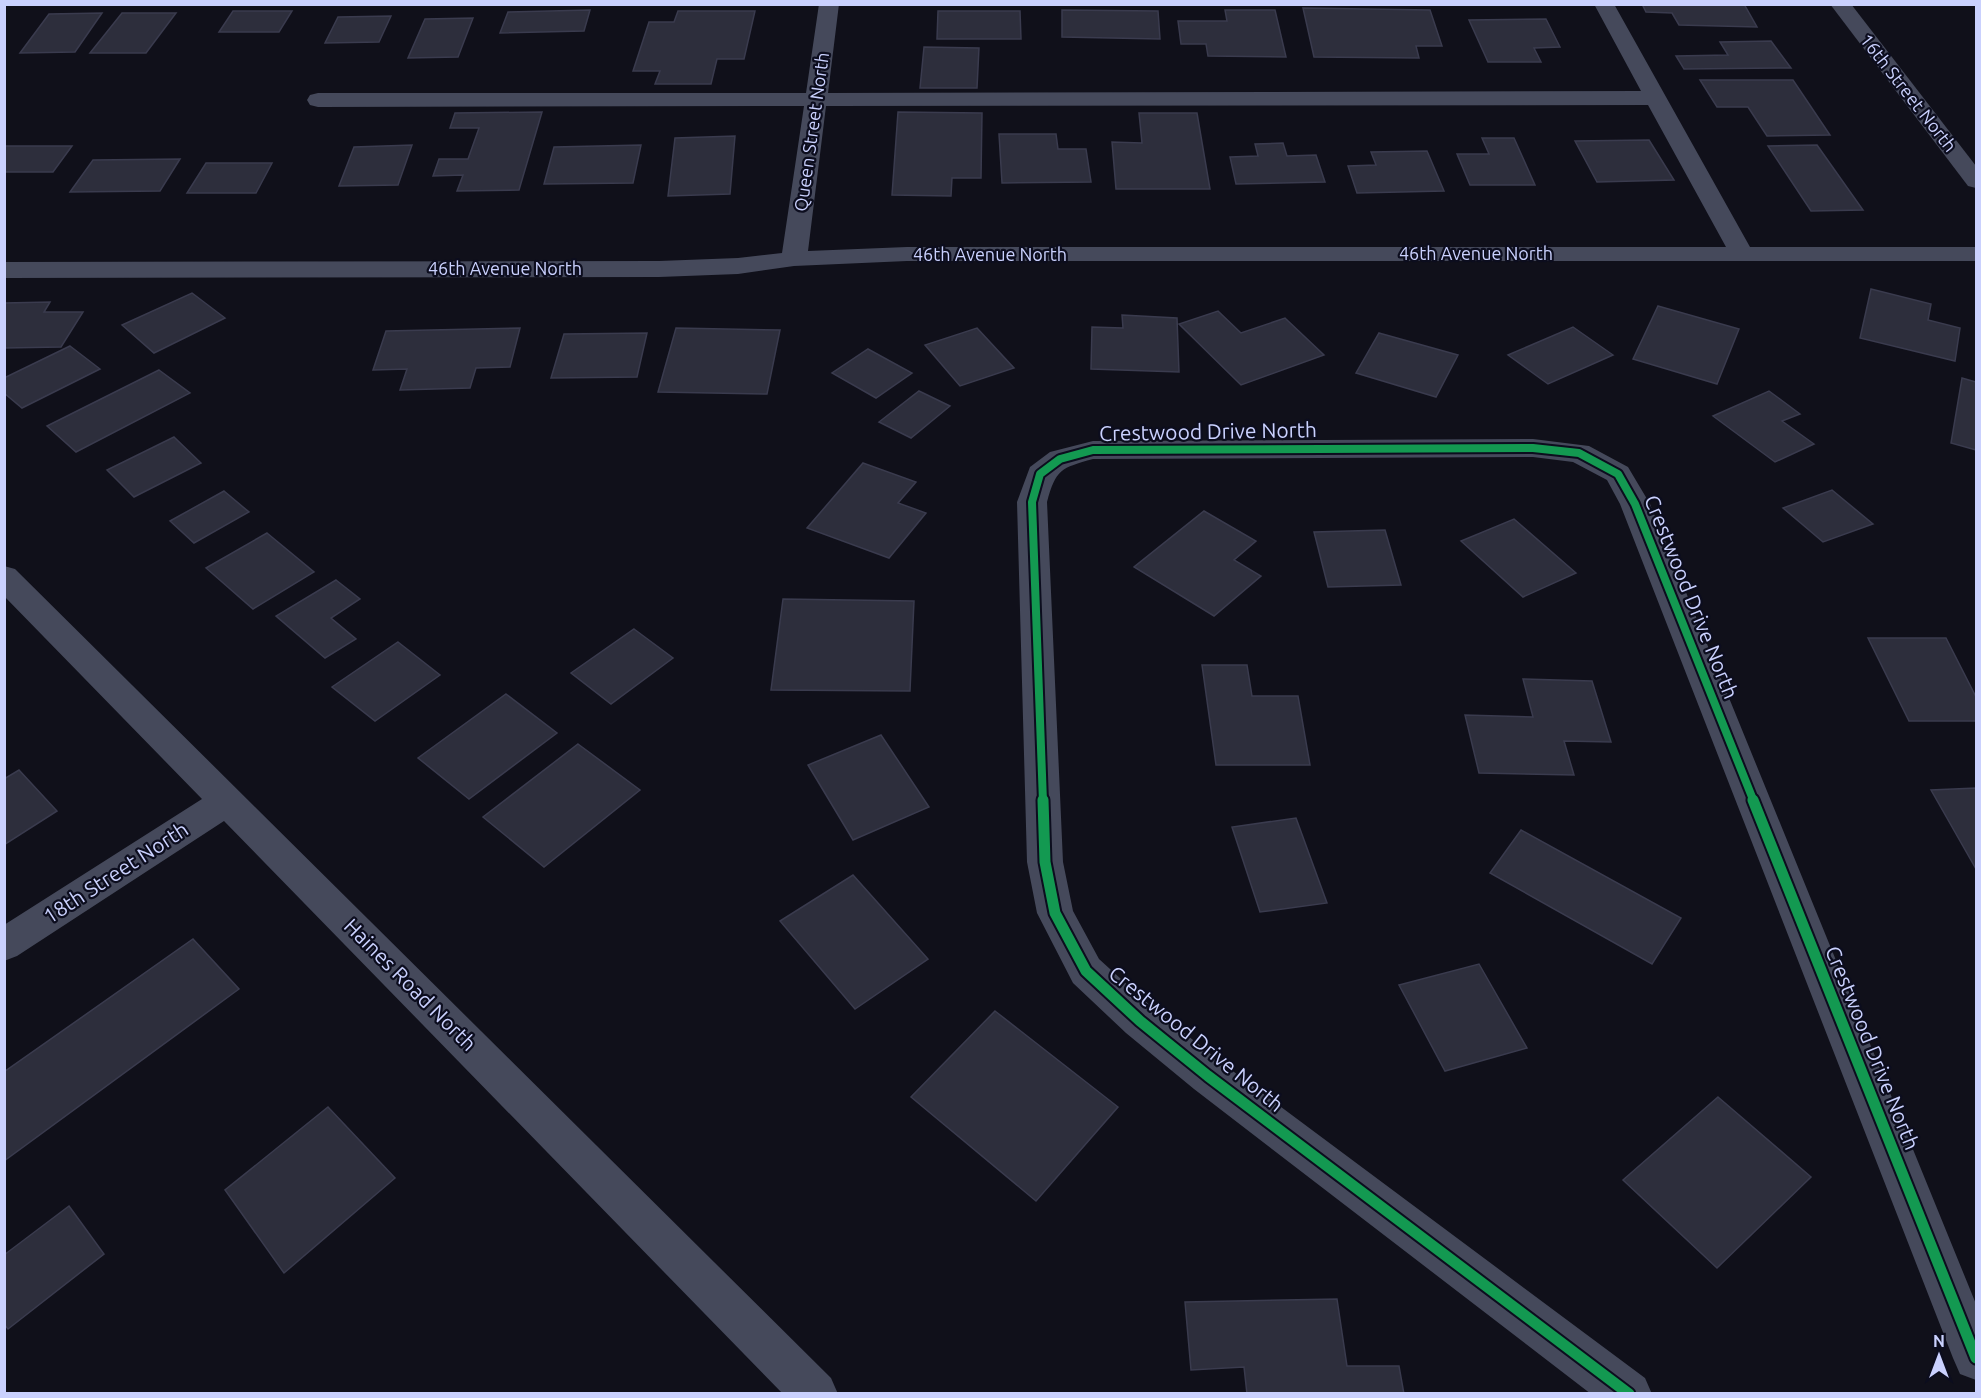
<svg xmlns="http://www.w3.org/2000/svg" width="1981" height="1398" font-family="Ubuntu,sans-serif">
	<rect width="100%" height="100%" fill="#10101a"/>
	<g fill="#2d2e3c" stroke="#3a3b4e" stroke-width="1.5">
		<path d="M1642,4H1744L1757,27L1679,25L1672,13L1646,12Z"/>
		<path d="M1303,8L1430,10L1442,46H1416L1419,58L1314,57Z"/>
		<path d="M590,10L584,31L500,33L508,12Z"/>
		<path d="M1062,10L1158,11L1160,39L1062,37Z"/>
		<path d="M1225,10H1275L1286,57L1208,56L1206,44H1181L1178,21H1227Z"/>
		<path d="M233,11H292L279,32H219Z"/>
		<path d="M678,11H755L744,59H717L711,84H655L660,71H633L649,22H674Z"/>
		<path d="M938,11H1020L1021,39H937Z"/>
		<path d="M102,13L75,52L20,53L49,14Z"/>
		<path d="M122,13H176L146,53H90Z"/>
		<path d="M391,16L379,42L325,43L338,17Z"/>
		<path d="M473,18L458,57L408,58L425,19Z"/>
		<path d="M1546,19L1560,47L1534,48L1541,62H1488L1469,20Z"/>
		<path d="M1771,41L1791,68L1684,69L1676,56L1728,55L1720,42Z"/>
		<path d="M924,47L979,48L977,88H920Z"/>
		<path d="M1700,80H1793L1830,135L1767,136L1748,107H1717Z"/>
		<path d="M542,112L519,190L457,191L463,175L433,176L439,159H468L479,128H450L455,113Z"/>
		<path d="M898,112L982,113L981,178H952L951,196L892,195Z"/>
		<path d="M1139,113H1197L1210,189H1116L1112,142L1142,143Z"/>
		<path d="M999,134H1056L1058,149H1086L1091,182L1002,183Z"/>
		<path d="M735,136L730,194L668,196L675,138Z"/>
		<path d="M1482,138H1514L1535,185H1470L1457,154H1489Z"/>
		<path d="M1649,140L1674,180L1597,182L1575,141Z"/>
		<path d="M1283,143L1287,156L1316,155L1325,182L1236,184L1230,157L1258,156L1255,144Z"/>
		<path d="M412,145L398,185L339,186L354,147Z"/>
		<path d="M641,145L633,183L544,184L554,147Z"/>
		<path d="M1817,145L1863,210L1811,211L1768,146Z"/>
		<path d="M4,146H72L53,172H4Z"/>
		<path d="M1427,151L1444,191L1357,193L1348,166L1376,165L1371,152Z"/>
		<path d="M180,159L160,191L70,192L93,160Z"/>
		<path d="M206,163H272L256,193H187Z"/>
		<path d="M1871,289L1931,304L1928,320L1960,328L1955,361L1860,338Z"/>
		<path d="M192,293L225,318L154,353L122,325Z"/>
		<path d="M50,302L44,312H83L61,347L4,348V303Z"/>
		<path d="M1658,306L1739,329L1717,384L1633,359Z"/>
		<path d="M1218,311L1241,333L1285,318L1324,355L1241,385L1179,324Z"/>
		<path d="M1122,315L1177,318L1179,372L1091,369L1092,327L1123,328Z"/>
		<path d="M1573,327L1613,355L1548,384L1508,355Z"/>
		<path d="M520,328L510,367L476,368L470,388L400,390L407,369L373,370L386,331Z"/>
		<path d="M676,328L780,330L767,394L658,392Z"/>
		<path d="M977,328L1014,368L960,386L925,345Z"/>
		<path d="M647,333L637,377L551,378L564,334Z"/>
		<path d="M1379,333L1458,355L1436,397L1356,373Z"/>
		<path d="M70,346L100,369L22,408L4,393V378Z"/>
		<path d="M868,349L912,373L876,398L832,373Z"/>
		<path d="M159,370L190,393L76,452L47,426Z"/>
		<path d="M1962,378L1976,382V450L1951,443Z"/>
		<path d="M919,391L950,406L911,438L879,422Z"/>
		<path d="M1769,391L1800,414L1782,421L1814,444L1775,462L1713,416Z"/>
		<path d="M174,437L201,463L134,497L107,470Z"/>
		<path d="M863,463L916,482L898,503L926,513L889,558L807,528Z"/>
		<path d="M1832,490L1873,524L1823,542L1783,508Z"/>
		<path d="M224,491L249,512L194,543L170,521Z"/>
		<path d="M1204,511L1256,541L1234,560L1261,576L1214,616L1134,567Z"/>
		<path d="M1514,519L1576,573L1523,597L1461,541Z"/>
		<path d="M1385,530L1401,585L1328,587L1314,532Z"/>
		<path d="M267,533L314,572L253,609L206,568Z"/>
		<path d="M336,580L360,599L331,618L356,639L325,658L276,616Z"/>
		<path d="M783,599L914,601L910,691L771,690Z"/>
		<path d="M634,629L673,658L611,704L571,673Z"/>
		<path d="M1868,638H1946L1976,697V721H1909Z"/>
		<path d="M398,642L440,675L375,721L332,687Z"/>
		<path d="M1202,665H1247L1252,696H1298L1310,765H1216Z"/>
		<path d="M1523,679L1592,681L1611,742L1564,741L1574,775L1479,773L1465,715L1533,717Z"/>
		<path d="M506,694L557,733L469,799L418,758Z"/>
		<path d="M881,735L929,807L853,840L808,765Z"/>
		<path d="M578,744L640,790L544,867L483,817Z"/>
		<path d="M19,770L57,811L4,845V779Z"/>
		<path d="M1976,788V869L1931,790Z"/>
		<path d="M1296,818L1327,903L1260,912L1232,827Z"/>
		<path d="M1521,830L1681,918L1652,964L1490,873Z"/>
		<path d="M853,875L928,959L855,1009L780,921Z"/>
		<path d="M193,939L239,989L4,1161V1072Z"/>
		<path d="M1479,964L1527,1048L1445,1071L1399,985Z"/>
		<path d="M995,1011L1118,1107L1036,1201L911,1097Z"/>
		<path d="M1718,1097L1811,1177L1717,1268L1623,1180Z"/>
		<path d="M328,1107L395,1178L284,1273L225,1190Z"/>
		<path d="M69,1206L104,1254L8,1329L4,1324V1255Z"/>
		<path d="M1337,1299L1347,1366H1399L1404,1394H1247L1244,1367L1191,1370L1185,1302Z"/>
	</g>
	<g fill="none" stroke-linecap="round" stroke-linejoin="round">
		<g fill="#45495b" fill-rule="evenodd">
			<path d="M819,4H839L828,93L1641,91L1594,4H1614L1750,247H1976V261H907L794,266L738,274L659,277L4,278V262L659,261L738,258L782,253L804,106L318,107L310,105L307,100L310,95L318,93H806ZM1648,105L1726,247H907L808,251L826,106Z"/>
			<path d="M1830,4H1851L1976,166V188L1968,186Z"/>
			<path d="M1533,439L1589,446L1628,467L1650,504L1976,1304V1380L1960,1374L1953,1358L1620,504L1607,480L1573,462L1533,457L1093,459C1061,468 1056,469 1047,502L1063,862L1073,911L1099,959L1154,1009L1222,1063L1645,1378L1652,1394H1591L1194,1089L1126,1033L1073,983L1037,913L1027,862L1017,502L1030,467L1050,452L1093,441Z"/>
			<path d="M4,566L15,569L831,1378L838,1394H783L224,821L17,956L4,961V925L202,799L4,596Z"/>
		</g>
		<defs>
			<path id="cycleway-far1" d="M1043,802L1032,502L1040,474L1060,459L1093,450L1533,448L1579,453L1618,474L1635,504L1754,802"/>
			<g id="cycleway">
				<path d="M1043,800L1045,862L1055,913L1086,971L1140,1021L1208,1076L1629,1394"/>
				<path d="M1753,800L1976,1358"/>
			</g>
		</defs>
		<use href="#cycleway-far1" stroke="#0c0d1e" stroke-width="12"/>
		<use href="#cycleway" stroke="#0c0d1e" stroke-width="15"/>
		<use href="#cycleway-far1" stroke="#139951" stroke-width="8"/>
		<use href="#cycleway" stroke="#139951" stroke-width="11"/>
	</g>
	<g text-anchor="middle" stroke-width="4.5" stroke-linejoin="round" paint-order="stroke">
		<g font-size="18" fill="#cad1fe" stroke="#0c0d1e">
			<text transform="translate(1908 93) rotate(52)" y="6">16th Street North</text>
			<text transform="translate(812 132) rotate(-82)" y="6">Queen Street North</text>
			<text x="1476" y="260">46th Avenue North</text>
			<text x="990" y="261">46th Avenue North</text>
			<text x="505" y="275">46th Avenue North</text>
		</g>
		<g font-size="21" fill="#cad1fe" stroke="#0c0d1e">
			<text transform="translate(1208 432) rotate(-1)" y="7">Crestwood Drive North</text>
			<text transform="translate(1691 597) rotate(68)" y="7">Crestwood Drive North</text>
			<text transform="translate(116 873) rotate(-33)" y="7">18th Street North</text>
			<text transform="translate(410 985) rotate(45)" y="7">Haines Road North</text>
			<text transform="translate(1196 1039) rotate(39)" y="7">Crestwood Drive North</text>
			<text transform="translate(1872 1048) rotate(68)" y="7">Crestwood Drive North</text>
		</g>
	</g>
	<rect width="1981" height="1398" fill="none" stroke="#cad1fe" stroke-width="12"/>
	<g transform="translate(1939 1356)" stroke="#0c0d1e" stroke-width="4.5" paint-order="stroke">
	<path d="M0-4.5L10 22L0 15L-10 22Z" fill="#cad1fe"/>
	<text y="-9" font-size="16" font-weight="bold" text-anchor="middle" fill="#cad1fe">N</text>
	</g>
</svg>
